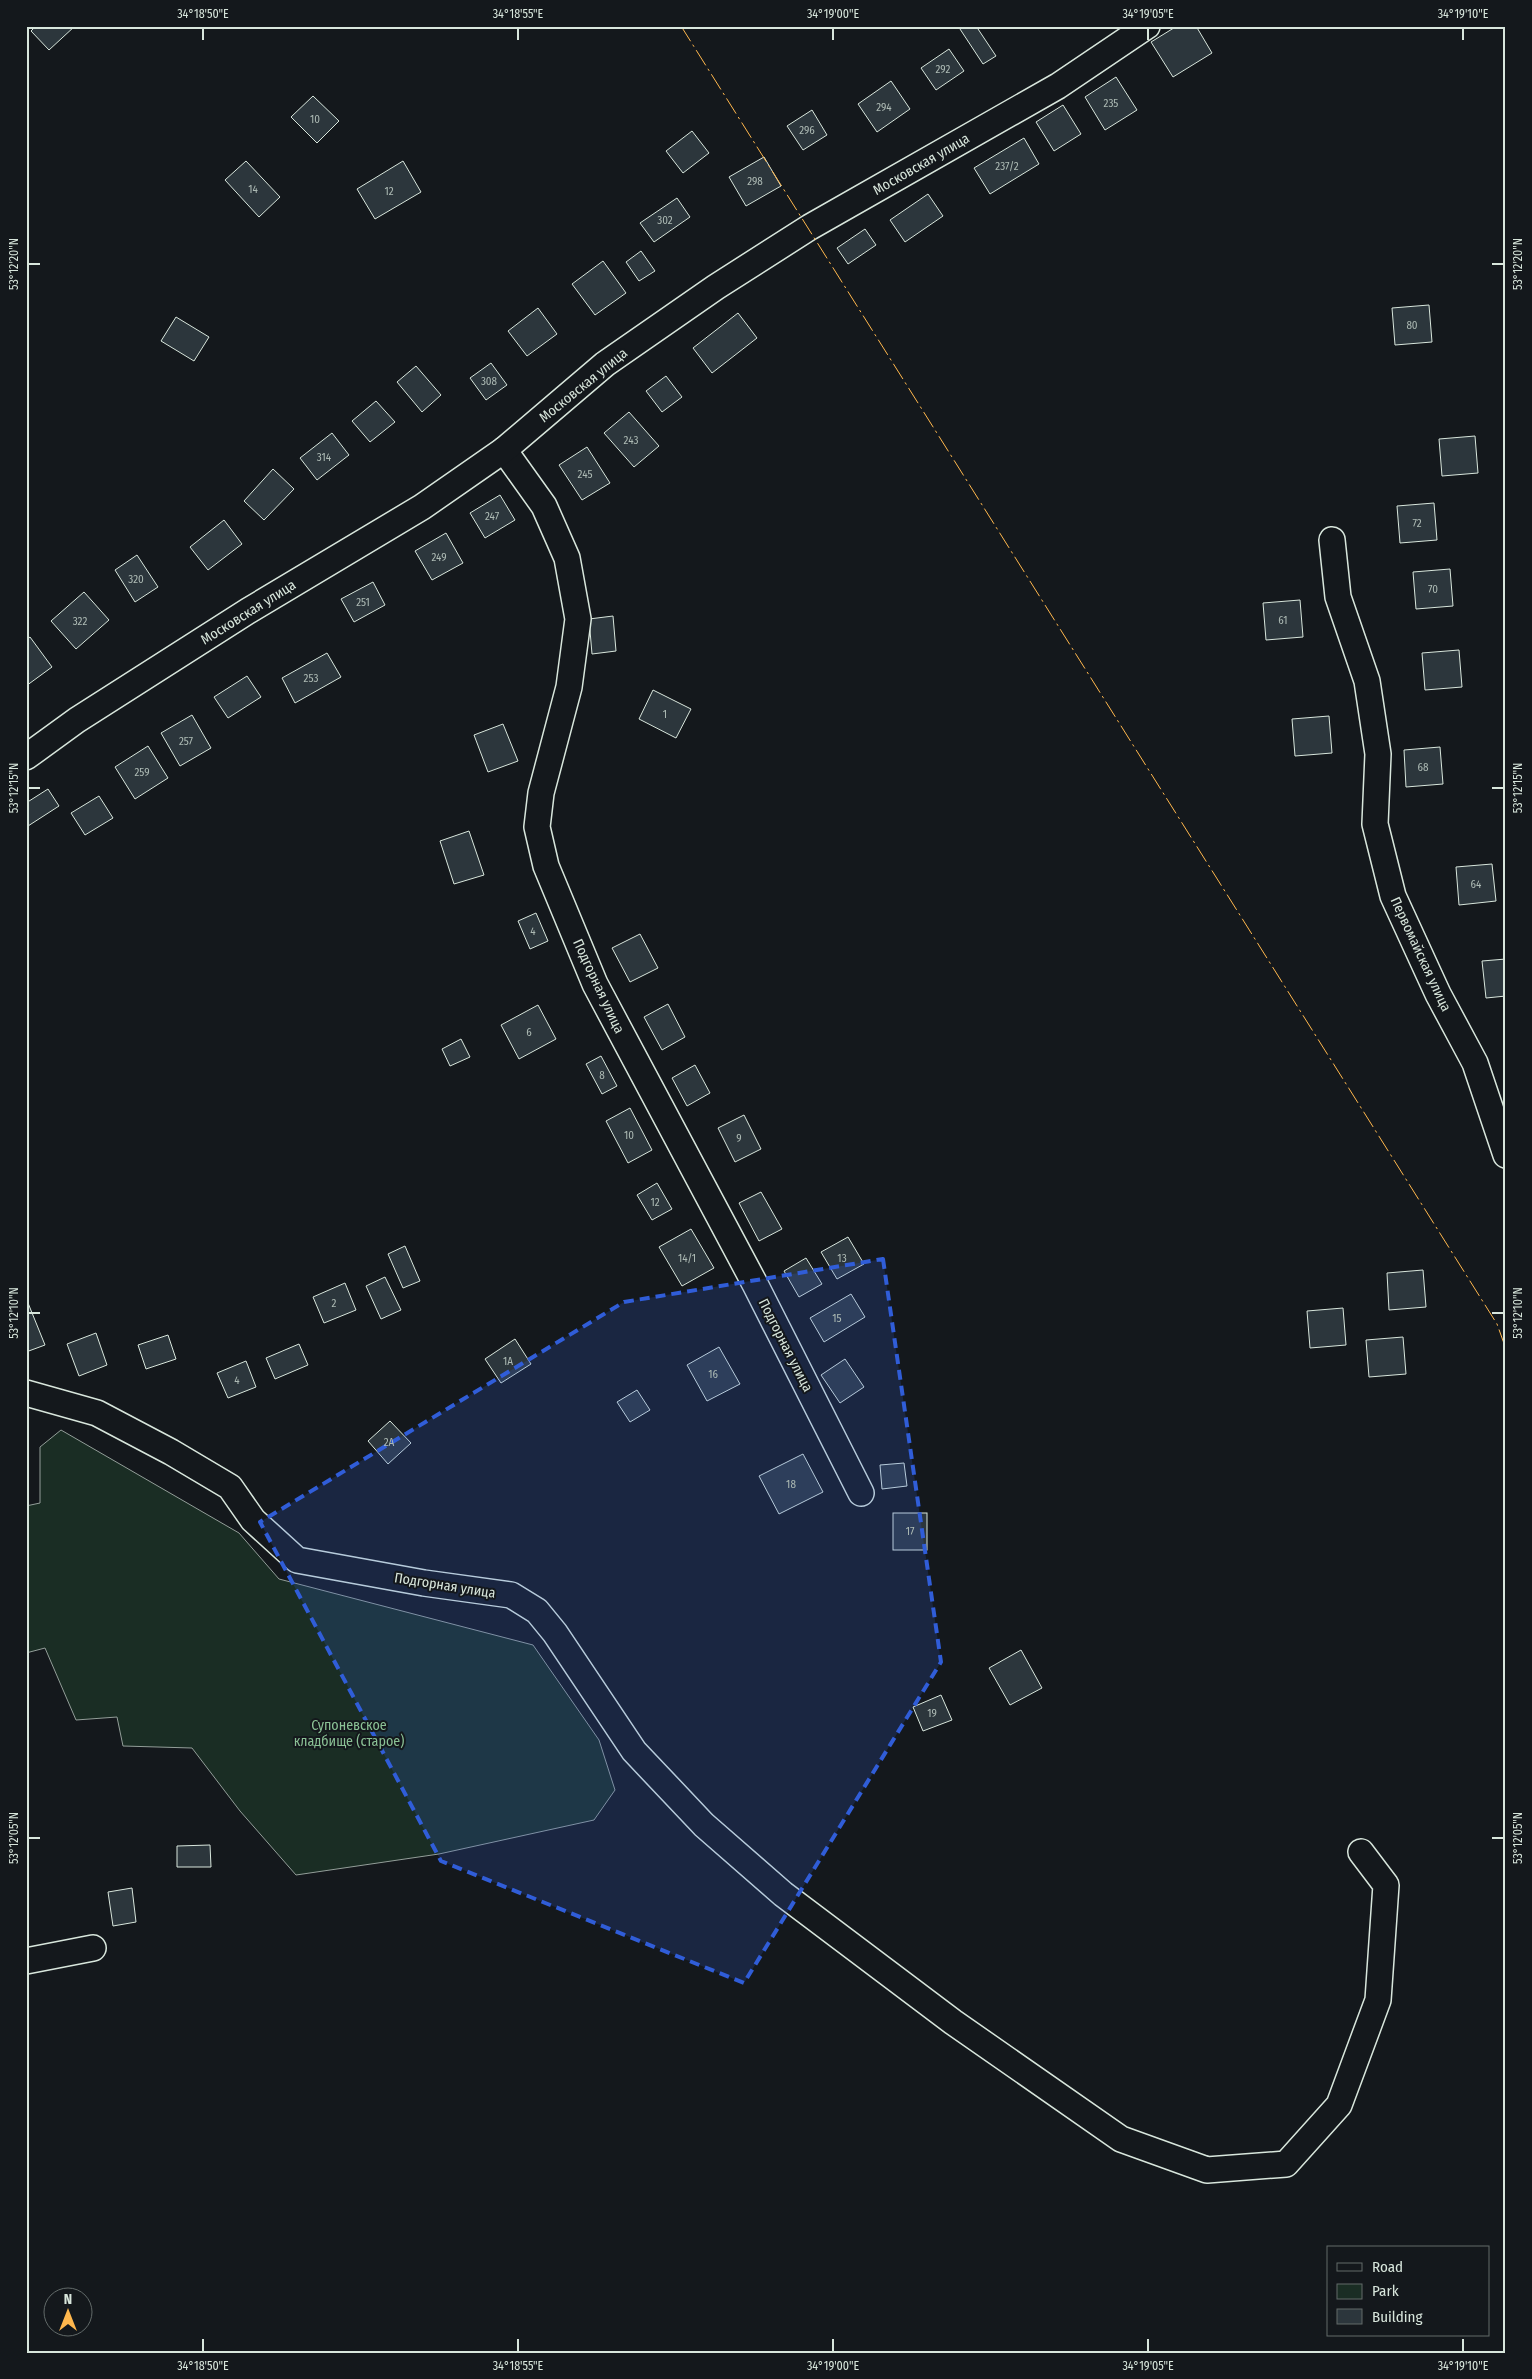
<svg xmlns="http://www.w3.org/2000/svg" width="1532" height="2379" font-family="'Fira Sans Condensed',sans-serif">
	<rect width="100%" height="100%" fill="#14181c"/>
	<path fill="#1a2d24" stroke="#939e99" d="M61,1430L239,1533L279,1579L533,1645L599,1740L615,1790L594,1820L439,1854L296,1875L240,1811L192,1748L123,1746L117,1717L76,1720L45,1648L26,1653V1506L40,1503V1447Z"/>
	<g fill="#2c363c" stroke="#d8e6dc">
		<path d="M36,26H75L49,50L31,31Z"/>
		<path d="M958,26H976L996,56L983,64Z"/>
		<path d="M1177,26H1196L1212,53L1173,77L1151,42Z"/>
		<path d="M949,49L964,71L936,90L921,68Z"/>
		<path d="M1116,77L1137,110L1105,130L1085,97Z"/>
		<path d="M891,81L910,109L877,132L858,104Z"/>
		<path d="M313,96L339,121L317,143L291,117Z"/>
		<path d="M1063,105L1081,134L1054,151L1036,122Z"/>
		<path d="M812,110L827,135L803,150L787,126Z"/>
		<path d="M692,131L709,153L683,173L666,151Z"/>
		<path d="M1024,138L1039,164L990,194L974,168Z"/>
		<path d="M764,157L781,186L746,206L729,177Z"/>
		<path d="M246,161L280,197L259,217L225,180Z"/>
		<path d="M403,161L421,192L375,219L357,189Z"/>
		<path d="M928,194L943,216L905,242L890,220Z"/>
		<path d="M677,198L690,217L654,242L640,223Z"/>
		<path d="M865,229L876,245L848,264L837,248Z"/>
		<path d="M641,251L655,271L639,281L626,262Z"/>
		<path d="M603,261L626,293L595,315L572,284Z"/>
		<path d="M1429,305L1432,342L1395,345L1392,308Z"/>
		<path d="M538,308L557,334L527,356L508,331Z"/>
		<path d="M738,313L757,338L712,373L693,348Z"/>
		<path d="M176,317L209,337L194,361L161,341Z"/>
		<path d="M491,363L507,385L486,400L470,378Z"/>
		<path d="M416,366L441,395L422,412L397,382Z"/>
		<path d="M666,376L682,397L662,412L646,391Z"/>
		<path d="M376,401L395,422L370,442L352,421Z"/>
		<path d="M629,412L659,446L634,467L604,433Z"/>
		<path d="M332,433L349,455L317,480L300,458Z"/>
		<path d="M1475,436L1478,473L1442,476L1439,439Z"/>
		<path d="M587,447L610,483L582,500L559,465Z"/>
		<path d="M273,469L294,489L264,520L244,501Z"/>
		<path d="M500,495L515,520L485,538L470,513Z"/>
		<path d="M1434,503L1437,540L1400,543L1397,506Z"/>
		<path d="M224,520L242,544L208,570L190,547Z"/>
		<path d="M446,533L463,563L432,580L415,551Z"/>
		<path d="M137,555L158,587L135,602L115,570Z"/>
		<path d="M1450,569L1453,606L1416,609L1413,572Z"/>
		<path d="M373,582L385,605L354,622L341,599Z"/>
		<path d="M84,592L109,620L76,649L51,621Z"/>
		<path d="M1300,600L1303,637L1266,640L1263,603Z"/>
		<path d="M613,616L616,651L592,654L589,619Z"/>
		<path d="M30,637L52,667L26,686V640Z"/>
		<path d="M1459,650L1462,687L1425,690L1422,653Z"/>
		<path d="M327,653L341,677L295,703L282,678Z"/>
		<path d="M247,676L261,697L228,718L214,697Z"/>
		<path d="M653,690L691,709L676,738L639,719Z"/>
		<path d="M192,715L211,748L180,766L161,733Z"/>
		<path d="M1329,716L1332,753L1295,756L1292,719Z"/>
		<path d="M503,724L518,761L488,772L474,735Z"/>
		<path d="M148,746L168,778L135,799L115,767Z"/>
		<path d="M1440,747L1443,784L1406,787L1404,750Z"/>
		<path d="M48,789L59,806L28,826L26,803Z"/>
		<path d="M99,796L113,818L85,835L71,813Z"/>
		<path d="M469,831L484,875L454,884L440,841Z"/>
		<path d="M1492,864L1496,901L1459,905L1456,867Z"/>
		<path d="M536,913L548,941L530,949L518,921Z"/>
		<path d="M640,934L658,968L630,982L612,948Z"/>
		<path d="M1506,959V996L1486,998L1482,961Z"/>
		<path d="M668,1004L685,1037L662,1050L644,1017Z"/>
		<path d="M538,1005L556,1039L519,1059L501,1025Z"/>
		<path d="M461,1039L470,1057L450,1066L442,1049Z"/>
		<path d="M601,1056L617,1086L602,1094L586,1064Z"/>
		<path d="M695,1065L710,1093L687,1106L672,1078Z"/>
		<path d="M630,1108L652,1150L628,1163L606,1121Z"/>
		<path d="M744,1115L761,1149L735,1162L718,1128Z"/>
		<path d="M657,1183L672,1209L652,1220L637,1195Z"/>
		<path d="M761,1192L782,1229L759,1241L739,1203Z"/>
		<path d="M691,1229L714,1268L682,1286L659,1247Z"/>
		<path d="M848,1237L864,1264L837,1279L821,1252Z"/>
		<path d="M405,1246L420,1281L403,1288L388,1254Z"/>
		<path d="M806,1258L822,1284L799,1297L784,1271Z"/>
		<path d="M1423,1270L1426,1307L1389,1310L1387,1273Z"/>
		<path d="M385,1277L401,1310L381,1319L366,1286Z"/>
		<path d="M345,1283L356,1310L324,1323L313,1297Z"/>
		<path d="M851,1294L865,1317L824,1342L810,1318Z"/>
		<path d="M26,1298L45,1345L26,1352Z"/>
		<path d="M1343,1308L1346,1345L1310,1348L1307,1311Z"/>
		<path d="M96,1333L107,1365L79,1376L67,1344Z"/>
		<path d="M168,1335L176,1359L146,1369L138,1345Z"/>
		<path d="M1403,1337L1406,1374L1369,1377L1366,1340Z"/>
		<path d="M515,1339L531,1364L501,1383L485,1359Z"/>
		<path d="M299,1344L308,1365L275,1379L266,1358Z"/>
		<path d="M719,1347L740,1384L707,1401L687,1365Z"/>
		<path d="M845,1359L864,1387L840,1403L821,1375Z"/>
		<path d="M246,1361L256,1387L228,1398L217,1373Z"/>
		<path d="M637,1390L650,1410L630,1422L617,1402Z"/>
		<path d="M390,1421L411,1443L388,1464L368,1441Z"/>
		<path d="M803,1454L823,1492L779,1514L759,1476Z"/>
		<path d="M904,1463L907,1486L882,1489L880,1465Z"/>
		<rect x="893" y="1513" width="34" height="37"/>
		<path d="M1021,1650L1042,1688L1010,1705L989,1668Z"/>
		<path d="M941,1695L952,1720L923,1731L913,1707Z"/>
		<path d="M210,1845L211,1867H177V1846Z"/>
		<path d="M132,1888L136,1922L113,1926L108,1892Z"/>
	</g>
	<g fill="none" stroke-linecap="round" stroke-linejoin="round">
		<defs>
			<g id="minor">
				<path d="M504,450L544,506L567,558L578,619L569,687L541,793L537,827L546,866L595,984L755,1284L861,1493"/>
				<path d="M1332,540L1338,597L1367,681L1378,754L1375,824L1393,896L1438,994L1475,1063L1506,1155"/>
				<path d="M26,757L77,720L248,611L422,507L504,450L605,364L716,287L810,227L1058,86L1147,26"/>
				<path d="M26,1393L97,1413L171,1452L230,1487L253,1520L297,1560L424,1583L511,1595L537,1611L555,1633L634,1751L704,1825L783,1894L953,2022L1121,2139L1207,2170L1286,2164L1339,2105L1378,2000L1386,1885L1361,1852"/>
				<path d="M26,1961L93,1948"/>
			</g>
		</defs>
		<use href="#minor" stroke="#d8e6dc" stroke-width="28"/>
		<use href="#minor" stroke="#14181c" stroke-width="25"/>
		<path stroke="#ffb74d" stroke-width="1" stroke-dasharray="18 4 2.5 4" stroke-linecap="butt" d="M681,26L1497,1324L1506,1349"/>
	</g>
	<path fill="#305dd8" fill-opacity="0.2" stroke="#305dd8" stroke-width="4" stroke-dasharray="10 6" stroke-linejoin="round" d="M883,1259L941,1662L744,1983L441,1861L260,1522L624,1302Z"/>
	<path fill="none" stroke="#d8e6dc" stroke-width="2" d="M203,28V40M518,28V40M833,28V40M1148,28V40M1463,28V40M28,264H40M1492,264H1504M28,788H40M1492,788H1504M28,1313H40M1492,1313H1504M28,1838H40M1492,1838H1504M203,2339V2352M518,2339V2352M833,2339V2352M1148,2339V2352M1463,2339V2352"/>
	<g text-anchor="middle" stroke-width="4" stroke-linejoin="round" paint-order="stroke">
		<g font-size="11" fill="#adbab4">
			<text x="943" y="73">292</text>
			<text x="1111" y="107">235</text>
			<text x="884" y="111">294</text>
			<text x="315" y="123">10</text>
			<text x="807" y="134">296</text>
			<text x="1007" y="170">237/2</text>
			<text x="755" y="185">298</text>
			<text x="253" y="193">14</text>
			<text x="389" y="195">12</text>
			<text x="665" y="224">302</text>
			<text x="1412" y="329">80</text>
			<text x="489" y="385">308</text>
			<text x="631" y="444">243</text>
			<text x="324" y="461">314</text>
			<text x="585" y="478">245</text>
			<text x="492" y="520">247</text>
			<text x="1417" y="527">72</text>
			<text x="439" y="561">249</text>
			<text x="136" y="583">320</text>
			<text x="1433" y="593">70</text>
			<text x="363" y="606">251</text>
			<text x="1283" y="624">61</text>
			<text x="80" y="625">322</text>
			<text x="311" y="682">253</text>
			<text x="665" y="718">1</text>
			<text x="186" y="745">257</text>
			<text x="1423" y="771">68</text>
			<text x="142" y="776">259</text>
			<text x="1476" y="888">64</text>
			<text x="533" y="935">4</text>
			<text x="529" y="1036">6</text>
			<text x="602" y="1079">8</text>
			<text x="629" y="1139">10</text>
			<text x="739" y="1142">9</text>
			<text x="655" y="1206">12</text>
			<text x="687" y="1262">14/1</text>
			<text x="842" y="1262">13</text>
			<text x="334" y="1307">2</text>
			<text x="837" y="1322">15</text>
			<text x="508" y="1365">1А</text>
			<text x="713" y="1378">16</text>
			<text x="237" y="1384">4</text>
			<text x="389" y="1446">2А</text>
			<text x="791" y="1488">18</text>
			<text x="910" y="1535">17</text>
			<text x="932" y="1717">19</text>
		</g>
		<g font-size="14" fill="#d8e6dc" stroke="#14181c">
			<text transform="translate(921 164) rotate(-30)" y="5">Московская улица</text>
			<text transform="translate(583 385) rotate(-39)" y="5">Московская улица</text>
			<text transform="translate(248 612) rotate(-32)" y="5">Московская улица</text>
			<text transform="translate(1421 954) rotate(65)" y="5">Первомайская улица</text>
			<text transform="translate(599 986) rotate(65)" y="5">Подгорная улица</text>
			<text transform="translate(786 1345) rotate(63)" y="5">Подгорная улица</text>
			<text transform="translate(445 1585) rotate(9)" y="5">Подгорная улица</text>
		</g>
		<g font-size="14" fill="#8ac095" stroke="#14181c">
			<text x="349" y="1730">Супоневское<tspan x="349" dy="16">кладбище (старое)</tspan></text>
		</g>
	</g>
	<rect width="1532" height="2379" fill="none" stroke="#14181c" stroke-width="55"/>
	<rect x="1327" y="2246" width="162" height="90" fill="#14181c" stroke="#626a69"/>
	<rect x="1337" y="2263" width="25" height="8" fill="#14181c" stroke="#626a69"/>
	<text x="1372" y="2272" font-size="15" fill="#d8e6dc">Road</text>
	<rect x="1337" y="2284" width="25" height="15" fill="#1a2d24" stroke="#626a69"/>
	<text x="1372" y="2296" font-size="15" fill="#d8e6dc">Park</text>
	<rect x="1337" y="2309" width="25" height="15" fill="#2c363c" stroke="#626a69"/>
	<text x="1372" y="2322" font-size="15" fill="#d8e6dc">Building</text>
	<g transform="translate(68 2312)"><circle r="24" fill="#14181c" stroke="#626a69"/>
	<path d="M0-4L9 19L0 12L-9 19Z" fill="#ffb74d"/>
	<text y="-8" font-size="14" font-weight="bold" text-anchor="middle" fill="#d8e6dc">N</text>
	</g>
	<rect x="28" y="28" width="1476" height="2324" fill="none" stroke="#d8e6dc" stroke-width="2"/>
	<g font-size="12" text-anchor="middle" fill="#d8e6dc">
		<text x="203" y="18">34°18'50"E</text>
		<text x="518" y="18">34°18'55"E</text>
		<text x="833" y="18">34°19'00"E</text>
		<text x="1148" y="18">34°19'05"E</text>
		<text x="1463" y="18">34°19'10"E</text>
		<text transform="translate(14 264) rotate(-90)" y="4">53°12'20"N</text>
		<text transform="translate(1518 264) rotate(-90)" y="4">53°12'20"N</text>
		<text transform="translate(14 788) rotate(-90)" y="4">53°12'15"N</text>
		<text transform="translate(1518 788) rotate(-90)" y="4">53°12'15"N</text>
		<text transform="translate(14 1313) rotate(-90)" y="4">53°12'10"N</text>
		<text transform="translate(1518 1313) rotate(-90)" y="4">53°12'10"N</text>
		<text transform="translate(14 1838) rotate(-90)" y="4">53°12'05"N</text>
		<text transform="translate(1518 1838) rotate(-90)" y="4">53°12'05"N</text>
		<text x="203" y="2370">34°18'50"E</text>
		<text x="518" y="2370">34°18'55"E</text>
		<text x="833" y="2370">34°19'00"E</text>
		<text x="1148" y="2370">34°19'05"E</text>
		<text x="1463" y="2370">34°19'10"E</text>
	</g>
</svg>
